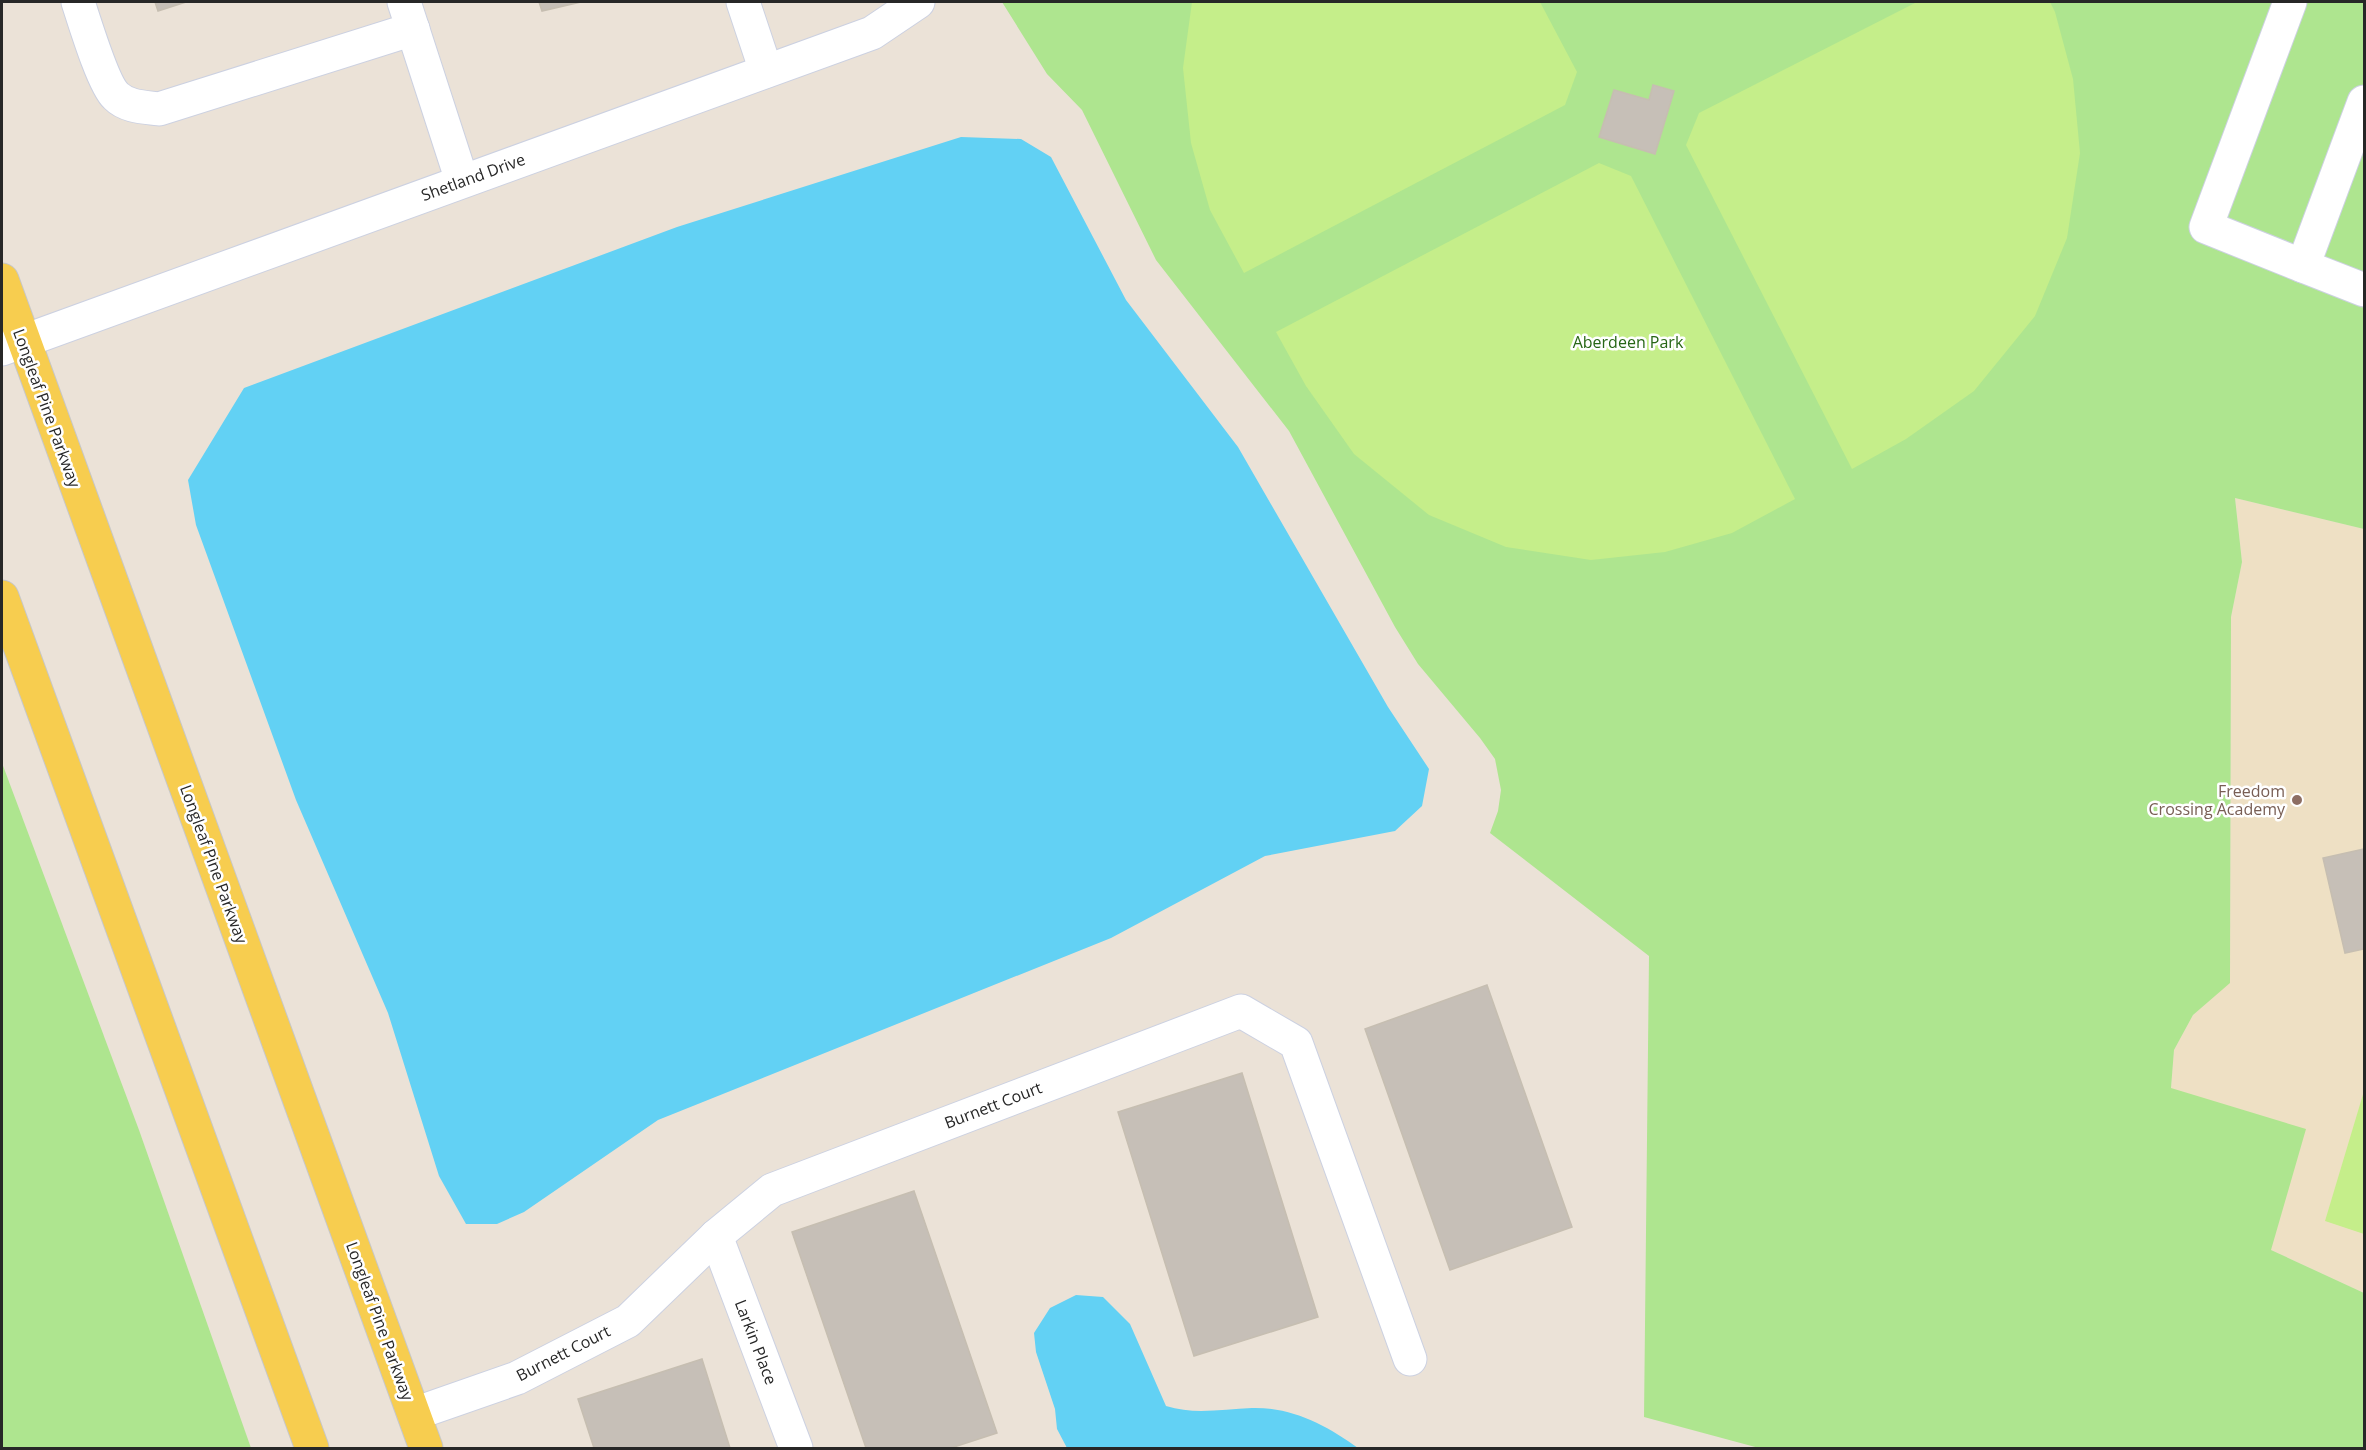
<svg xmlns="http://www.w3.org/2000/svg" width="2366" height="1450" font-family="'Open Sans',sans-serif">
	<rect width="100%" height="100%" fill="#ebe2d7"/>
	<path fill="#eee0c4" d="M2235,498L2364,529V1293L2271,1250L2171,1089L2174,1050L2193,1015L2230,982L2231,617L2242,562Z"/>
	<g fill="#aee58f">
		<path d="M1002,2H2364V529L2235,498L2242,562L2231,617L2230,983L2193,1015L2174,1050L2171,1088L2306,1129L2271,1250L2364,1293V1448H1759L1644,1417L1649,956L1490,833L1498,811L1501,790L1495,759L1480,738L1418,664L1395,627L1289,431L1156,260L1082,110L1047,74Z"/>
		<path d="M2,763L139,1130L251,1448H2Z"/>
	</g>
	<g fill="#c5ee8a">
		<path d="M1192,2H1540L1577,72L1565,105L1244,273L1210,210L1191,143L1183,68Z"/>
		<path d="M1917,2H2050L2055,12L2073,79L2080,153L2067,238L2035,316L1974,391L1906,439L1852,469L1686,145L1699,113Z"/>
		<path d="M1599,163L1631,176L1795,499L1732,533L1665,552L1591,560L1506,547L1429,515L1354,454L1306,386L1276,332Z"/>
		<path d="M2364,1091V1234L2325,1221Z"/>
	</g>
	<g fill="#62d1f4">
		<path d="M961,137L1021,139L1051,157L1126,300L1238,447L1388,707L1429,769L1422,806L1395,831L1265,856L1111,938L658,1120L524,1212L497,1224H466L439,1176L388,1013L296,800L196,525L188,480L244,388L677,227Z"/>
		<path d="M1076,1295L1103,1297L1130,1324L1166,1406C1194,1415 1223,1409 1252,1408C1293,1407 1327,1426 1358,1448H1067L1057,1429L1055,1409L1036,1352L1034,1333L1050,1308Z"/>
	</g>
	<g fill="#c6bfb7" stroke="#c6beb1" stroke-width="1.5">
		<path d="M155,2H186L158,11Z"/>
		<path d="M539,2H581L542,11Z"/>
		<path d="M1653,85L1674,91L1655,154L1599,137L1614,90L1649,100Z"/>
		<path d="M2364,849V949L2345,953L2323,858Z"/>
		<path d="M1487,985L1572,1227L1450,1270L1365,1029Z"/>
		<path d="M1242,1073L1318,1317L1194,1356L1118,1112Z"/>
		<path d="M914,1191L997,1433L951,1448H866L792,1232Z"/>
		<path d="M702,1359L730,1448H594L578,1399Z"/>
	</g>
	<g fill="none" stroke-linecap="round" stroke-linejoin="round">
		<defs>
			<g id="minor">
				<path d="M78,2C84,20 103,84 116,96C127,107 144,107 159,109L413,29"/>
				<path d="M404,2L462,181"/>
				<path d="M743,2L766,71"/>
				<path d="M2290,2L2206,227L2303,266"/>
				<path d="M2364,102L2303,266L2364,290"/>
				<path d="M2,349L872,33L918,2"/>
				<path d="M716,1236L796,1448"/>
				<path d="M414,1414L517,1378L628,1321L716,1236L772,1190L1241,1011L1296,1043L1410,1359"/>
			</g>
			<g id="major">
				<path d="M2,280L426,1448"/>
				<path d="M2,597L312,1448"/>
			</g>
		</defs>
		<use href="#minor" stroke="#ccd1e1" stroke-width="35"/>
		<use href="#major" stroke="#c7c7c7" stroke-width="35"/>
		<use href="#minor" stroke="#fff" stroke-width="33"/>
		<use href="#major" stroke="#f7cd4f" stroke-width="33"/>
	</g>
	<circle fill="#8d6e63" stroke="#fff" stroke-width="2" cx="2297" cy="800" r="6"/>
	<g text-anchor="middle" stroke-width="5" stroke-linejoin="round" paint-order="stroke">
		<g font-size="16" fill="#272727" stroke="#fff">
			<text transform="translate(473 177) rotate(-20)" y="6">Shetland Drive</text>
			<text transform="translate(47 408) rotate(70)" y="6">Longleaf Pine Parkway</text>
			<text transform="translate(214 864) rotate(70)" y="6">Longleaf Pine Parkway</text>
			<text transform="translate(993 1105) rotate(-21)" y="6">Burnett Court</text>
			<text transform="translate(380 1321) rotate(70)" y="6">Longleaf Pine Parkway</text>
			<text transform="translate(756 1342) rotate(69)" y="6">Larkin Place</text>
			<text transform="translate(563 1353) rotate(-27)" y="6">Burnett Court</text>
		</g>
		<g font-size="16" fill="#276615" stroke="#fff">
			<text x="1628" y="348">Aberdeen Park</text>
		</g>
		<g font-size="16" fill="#785e54" stroke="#fff" text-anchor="end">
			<text x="2285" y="797">Freedom<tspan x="2285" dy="18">Crossing Academy</tspan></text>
		</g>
	</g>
	<rect width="2366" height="1450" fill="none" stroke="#272727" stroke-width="6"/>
</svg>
